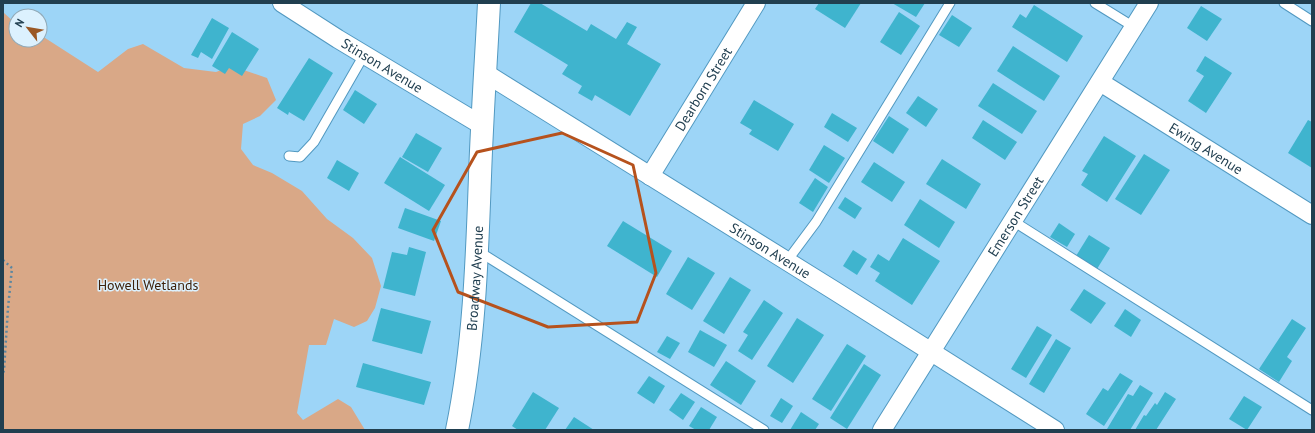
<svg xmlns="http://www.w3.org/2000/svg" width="1315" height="433" font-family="'PT Sans',sans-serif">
	<rect width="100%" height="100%" fill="#9dd5f7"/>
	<path fill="#d9a887" d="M3,12L16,24V40H40V35L42,36L98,72L128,49L143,44L184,68L216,72L232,66L267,78L276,100L260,116L243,124L241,149L253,165L272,173L302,191L327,219L353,238L372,258L381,286L375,308L367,321L354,327L334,319L326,345H309L297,413L303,420L338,399L351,407L365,430H3Z"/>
	<g fill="#3fb4ce">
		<path d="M531,3H540L587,31L591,24L616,39L627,22L637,27L627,44L661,64L630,116L595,95L592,101L578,93L582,86L562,74L568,65L514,32Z"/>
		<path d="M819,3H861L845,28L815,9Z"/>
		<path d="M892,3H925L916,17Z"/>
		<path d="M1034,5L1083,36L1067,62L1012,27L1020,14L1026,18Z"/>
		<path d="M1201,6L1222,19L1207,41L1187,28Z"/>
		<path d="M899,12L920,26L901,55L880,42Z"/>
		<path d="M952,15L972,28L959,47L939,35Z"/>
		<path d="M212,18L229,28L212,59L201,52L198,58L191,55Z"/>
		<path d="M232,32L259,49L242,76L229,68L225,74L212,66Z"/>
		<path d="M1013,46L1060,76L1044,101L997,71Z"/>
		<path d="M1205,56L1232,73L1206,113L1188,101L1204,76L1196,71Z"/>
		<path d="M309,58L333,73L304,121L289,112L288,115L277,108Z"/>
		<path d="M993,83L1037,111L1022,134L978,106Z"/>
		<path d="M355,90L377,104L364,124L343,110Z"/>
		<path d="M918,96L938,109L926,127L906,113Z"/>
		<path d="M754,100L794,124L778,151L749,134L752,130L740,123Z"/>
		<path d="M832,113L857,128L848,142L824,127Z"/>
		<path d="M889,116L909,129L893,154L873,141Z"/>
		<path d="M983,120L1017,142L1005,160L972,138Z"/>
		<path d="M1308,120L1312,122V168L1288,153Z"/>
		<path d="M416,133L442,148L428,172L402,157Z"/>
		<path d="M1104,136L1136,156L1107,202L1081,185L1088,174L1082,171Z"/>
		<path d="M824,145L845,158L829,183L809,170Z"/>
		<path d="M1144,154L1170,170L1141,215L1115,199Z"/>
		<path d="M400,157L445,185L429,211L384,183Z"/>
		<path d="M942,159L981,184L966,209L926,184Z"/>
		<path d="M337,160L359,173L349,191L327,178Z"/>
		<path d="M874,162L905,182L892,202L861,182Z"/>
		<path d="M815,178L828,187L813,212L799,203Z"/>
		<path d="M845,197L862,208L855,219L838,208Z"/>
		<path d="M920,199L955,222L939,248L904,225Z"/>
		<path d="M405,208L441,221L434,241L398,228Z"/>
		<path d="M623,221L672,251L657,277L607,246Z"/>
		<path d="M1059,223L1075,234L1067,247L1050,237Z"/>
		<path d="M1089,235L1110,248L1097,269L1076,256Z"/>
		<path d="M903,238L940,261L912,305L875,281L880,273L870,267L878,254L889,261Z"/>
		<path d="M409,247L426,252L415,296L383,288L392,252L407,255Z"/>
		<path d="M853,250L867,259L857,275L843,266Z"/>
		<path d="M688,257L715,273L692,310L666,294Z"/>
		<path d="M730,277L751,290L724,334L703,321Z"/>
		<path d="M1084,289L1106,303L1091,324L1070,310Z"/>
		<path d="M764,300L783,313L752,360L738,351L748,335L743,332Z"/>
		<path d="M381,308L431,321L422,354L372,341Z"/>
		<path d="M1125,309L1141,320L1131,337L1114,326Z"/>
		<path d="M797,318L824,335L793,383L767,366Z"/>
		<path d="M1292,319L1306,328L1287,357L1292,361L1279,382L1259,369Z"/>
		<path d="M1037,326L1052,335L1026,378L1011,369Z"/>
		<path d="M700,330L727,345L714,367L688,352Z"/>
		<path d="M667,336L680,343L670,359L657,352Z"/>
		<path d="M1056,339L1071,348L1044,393L1029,384Z"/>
		<path d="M847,344L866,356L831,411L812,399Z"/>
		<path d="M726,361L756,381L741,405L710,385Z"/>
		<path d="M363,363L431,382L424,405L356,387Z"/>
		<path d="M864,364L881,375L847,429L830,418Z"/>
		<path d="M1120,373L1133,381L1104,426L1086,414L1103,388L1108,391Z"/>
		<path d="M649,376L665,386L654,404L637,393Z"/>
		<path d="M1140,385L1153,393L1130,430H1109L1107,429L1128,394L1133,396Z"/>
		<path d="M533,392L559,408L545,430H518L512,426Z"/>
		<path d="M1165,392L1176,399L1156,430H1135L1144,415L1146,416L1155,403L1157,405Z"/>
		<path d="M681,393L695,402L683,420L669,410Z"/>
		<path d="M1244,396L1262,407L1247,430L1229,419Z"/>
		<path d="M781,398L793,406L782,423L770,416Z"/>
		<path d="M701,407L717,417L709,430H696L689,426Z"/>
		<path d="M801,412L819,424L815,430H790Z"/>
		<path d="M574,417L594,430H565Z"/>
	</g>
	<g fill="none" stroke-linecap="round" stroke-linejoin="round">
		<defs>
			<g id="service">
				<path d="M1095,3L1134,27"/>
				<path d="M1284,3L1312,21"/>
				<path d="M289,156L300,157L314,142L364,55"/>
				<path d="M1013,221L1312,410"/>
				<path d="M478,251L764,430"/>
				<path d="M787,261L816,222L950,3"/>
			</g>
			<g id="minor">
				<path id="s1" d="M282,3L338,39L483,126"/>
				<path id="s2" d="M485,73L835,291L1055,430"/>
				<path id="s3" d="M1100,82L1312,215"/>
				<path id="s4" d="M650,176L756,3"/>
				<path id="s5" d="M882,430L1149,3"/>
			</g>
			<g id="secondary">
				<path id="s6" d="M457,430C474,347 477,261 480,176C482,118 486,61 489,3"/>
			</g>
		</defs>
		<use href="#service" stroke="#5299c1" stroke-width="11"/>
		<use href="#minor" stroke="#5299c1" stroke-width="20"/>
		<use href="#secondary" stroke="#5299c1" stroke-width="24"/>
		<path stroke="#5c87a0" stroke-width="2.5" stroke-dasharray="2 3" stroke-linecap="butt" d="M3,260L12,268L8,308L4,370L3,374"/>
		<use href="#service" stroke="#fff" stroke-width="9"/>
		<use href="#minor" stroke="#fff" stroke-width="18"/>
		<use href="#secondary" stroke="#fff" stroke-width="22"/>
	</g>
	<path fill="none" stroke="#b6521d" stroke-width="3" stroke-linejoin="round" d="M562,133L633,165L656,273L637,322L548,327L458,292L433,230L477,152Z"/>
	<g text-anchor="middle" stroke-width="3" stroke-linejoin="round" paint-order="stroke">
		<g font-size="14" fill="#213f50" stroke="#dcf1fe">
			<text dy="5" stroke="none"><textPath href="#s1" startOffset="118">Stinson Avenue</textPath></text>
			<text dy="5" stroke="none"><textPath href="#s4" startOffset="102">Dearborn Street</textPath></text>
			<text dy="5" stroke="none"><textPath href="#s3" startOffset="125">Ewing Avenue</textPath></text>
			<text dy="5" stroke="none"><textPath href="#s5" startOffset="252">Emerson Street</textPath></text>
			<text dy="5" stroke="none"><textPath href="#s2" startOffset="336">Stinson Avenue</textPath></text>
			<text dy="5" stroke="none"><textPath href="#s6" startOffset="153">Broadway Avenue</textPath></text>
		</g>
		<g font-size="14" fill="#3e210b" stroke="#dcf1fe">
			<text x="148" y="290">Howell Wetlands</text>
		</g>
	</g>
	<rect width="1315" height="433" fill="none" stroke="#213f50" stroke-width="8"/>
	<g transform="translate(28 28) rotate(301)"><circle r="19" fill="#dcf1fe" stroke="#91aab8"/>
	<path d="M0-3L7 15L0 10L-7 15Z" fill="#9a5825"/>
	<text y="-6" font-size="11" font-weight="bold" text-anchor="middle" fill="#213f50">N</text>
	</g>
</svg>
